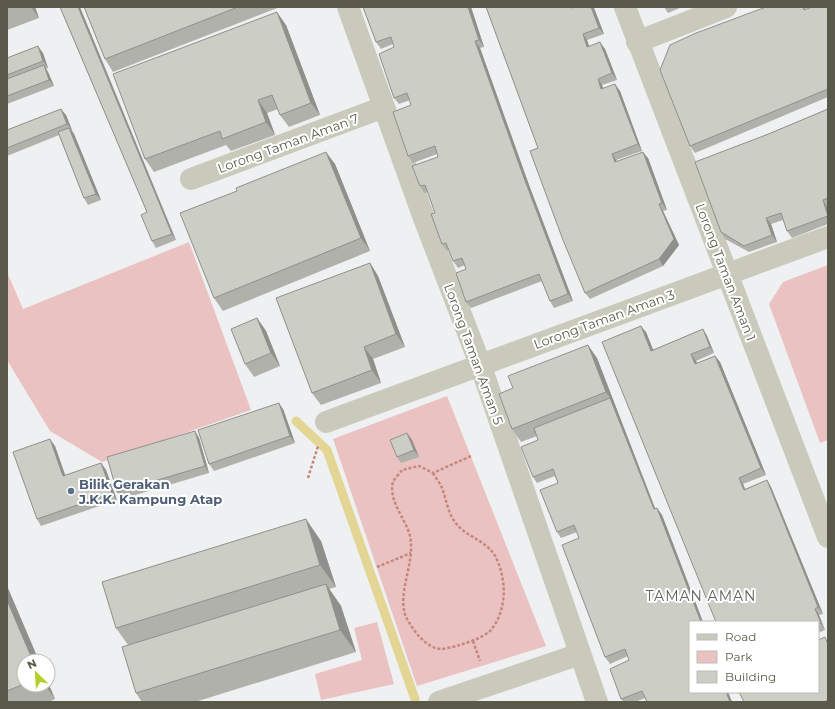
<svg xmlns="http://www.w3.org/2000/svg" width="835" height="709" font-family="Montserrat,sans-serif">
	<rect width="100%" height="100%" fill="#eff0f1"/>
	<g fill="#eac2c2">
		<path d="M189,242L251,410L102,462L50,431L7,360V272L23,309Z"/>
		<path d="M828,265V440L820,443L769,304L783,282Z"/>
		<path d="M447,396L546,646L417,686L333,439Z"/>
		<path d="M377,622L394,684L321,700L315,674L362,660L354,628Z"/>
	</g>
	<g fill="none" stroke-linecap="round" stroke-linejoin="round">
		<path stroke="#e3d594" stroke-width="9" d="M296,421L327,450L415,699"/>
		<g stroke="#c5867e" stroke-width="2.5" stroke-dasharray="3 2" stroke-linecap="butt">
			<path d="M433,473C436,478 440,483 442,488C446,499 448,513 455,522C467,539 490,540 498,562C507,584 506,613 490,631C482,638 469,642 460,645C453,647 440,651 433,647C422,642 413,630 407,619C395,597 416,562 410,536C406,519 388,501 393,482C395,478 400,473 402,470L419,466L433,473L471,456"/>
			<path d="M308,478L318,446"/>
			<path d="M377,567L411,553"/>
			<path d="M473,641L480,661"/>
		</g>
		<g stroke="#c9cabc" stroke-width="22">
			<path d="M348,7L425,221L480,364L597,702"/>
			<path d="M625,7L828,537"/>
			<path d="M637,42L726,7"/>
			<path d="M191,179L384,107"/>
			<path d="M326,422L828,237"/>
			<path d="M439,702L580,654"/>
		</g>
	</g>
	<g fill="#afb1aa">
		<path d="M7,7H35L39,18L7,30Z"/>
		<path d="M60,7L176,240L156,248L152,241L147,212Z"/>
		<path d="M84,7H280L113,72L105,59Z"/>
		<path d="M363,7H471L484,47L480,48L529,185L573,301L554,308L550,301L542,281L471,308L466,302V269L465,265L458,268L453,261L449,250L447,251L442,244L435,213L428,192L424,193L420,186L438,157L437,154L413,163L408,156L411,105L410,100L399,104L394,98V47L393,44L381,49L376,42Z"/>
		<path d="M486,7H573V8L575,7H593L594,8L604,34L587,40L589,47L605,49L617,80L602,85L603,89L620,91L642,151L616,160L617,161L648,158L667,210L663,211L679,245L663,266L590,299L585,293L538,148Z"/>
		<path d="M664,7H682L668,13Z"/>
		<path d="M766,7H805L806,9L828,7V97L695,153L690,146Z"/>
		<path d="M286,25L320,115L289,127L280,115L278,109L267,113L275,135L231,151L226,145L154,172L145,159Z"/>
		<path d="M43,53L48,68L46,69L48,72L54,86L7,104V58Z"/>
		<path d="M828,109V207H827L828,209V224L792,238L787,231L783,220L771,224L777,242L749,252L725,239L721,232L766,135Z"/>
		<path d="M66,115L72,130L74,134L101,200L88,205L84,198L59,135L7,156V130Z"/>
		<path d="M335,164L370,251L223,311L214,298Z"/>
		<path d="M370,263L378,276L405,347L373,359L381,383L321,405L312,393Z"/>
		<path d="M257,318L266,331L280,366L254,377L245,364Z"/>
		<path d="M703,329L707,336L714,353L696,361L697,363L715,356L720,362L766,475L743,484L745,489L767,480L771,487L823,614L819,615L825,630L818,633V622L602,342L646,332L653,350Z"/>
		<path d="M597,358L655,508H657L662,515L703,622H690L728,692L732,702H647L645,698L635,702H624L621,699L629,660L628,656L610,664L605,657L579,538L577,532L561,538L557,532L558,483L555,476L537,483L533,477L538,440L537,436L521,442L512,429Z"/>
		<path d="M283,409L295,443L214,471L209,464Z"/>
		<path d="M195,431L199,438L209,473L122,499L117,492Z"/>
		<path d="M407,433L412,440L419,457L401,463L397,457Z"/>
		<path d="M55,446L65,476L101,463L106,470L117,500L41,526L37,519Z"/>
		<path d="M321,541L336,587L329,589L341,606L356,652L195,702H142L136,693L128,645L116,628Z"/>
		<path d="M7,586L39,661H24V685H48L55,699L49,702H7Z"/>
	</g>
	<g fill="#8f908b">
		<path d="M31,7H35L39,18Z"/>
		<path d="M78,7H80L176,240L172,234Z"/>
		<path d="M468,7H471L484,47L479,40Z"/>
		<path d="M591,7H593L594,8L604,34L599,28Z"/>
		<path d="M277,12L286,25L320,115L311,103Z"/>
		<path d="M583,34L587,40L592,54L587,47Z"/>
		<path d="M475,41L480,48L529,185L573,301L568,294L524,178Z"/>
		<path d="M600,42L605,49L617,80L612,73Z"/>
		<path d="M38,46L43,53L48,68L43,61Z"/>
		<path d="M44,65L48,72L54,86L49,80Z"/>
		<path d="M598,79L602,85L606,96L601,89Z"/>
		<path d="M615,84L620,91L642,151L638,144Z"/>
		<path d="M258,100L267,113L275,135L266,122Z"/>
		<path d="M61,109L66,115L72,130L67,124Z"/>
		<path d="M69,128L74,134L101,200L96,194Z"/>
		<path d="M326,152L335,164L370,251L361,238Z"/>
		<path d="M643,152L648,158L667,210L662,203Z"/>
		<path d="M612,154L616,160L620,169L615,162Z"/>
		<path d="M823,200L827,207L828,209V216Z"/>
		<path d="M659,204L663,211L679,245L663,266L659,259Z"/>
		<path d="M766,218L771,224L777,242L772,235Z"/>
		<path d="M370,263L378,276L405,347L396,334Z"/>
		<path d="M257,318L266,331L280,366L271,353Z"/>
		<path d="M641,326L646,332L656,357L651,351Z"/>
		<path d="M703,329L707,336L714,353L710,347Z"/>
		<path d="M588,345L597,358L658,516L654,509L610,398L606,392Z"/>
		<path d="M364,347L373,359L381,383L372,370Z"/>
		<path d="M691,354L696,361L700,370L695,364Z"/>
		<path d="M715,356L720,362L766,475L761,468Z"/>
		<path d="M279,403L283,409L295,443L290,436Z"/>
		<path d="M195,431L199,438L209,473L205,466Z"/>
		<path d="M407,433L412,440L419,457L414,450Z"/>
		<path d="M50,439L55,446L68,483L63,476Z"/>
		<path d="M101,463L106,470L117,500L112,493Z"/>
		<path d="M739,478L743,484L748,496L744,490Z"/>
		<path d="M767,480L771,487L823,614L818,607Z"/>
		<path d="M657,508L662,515L703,622H701Z"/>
		<path d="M306,519L321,541L336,587L320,565Z"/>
		<path d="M326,584L341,606L356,652L340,630Z"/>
		<path d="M7,586L39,661H33L7,600Z"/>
		<path d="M815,609L819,615L825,630L821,623Z"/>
		<path d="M48,682L55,699L45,685H48Z"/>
		<path d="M726,692H728L732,702H730Z"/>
	</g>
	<g fill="#cccec6" stroke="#8f908b">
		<path d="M60,7H78L172,234L152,241L141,215L147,212Z"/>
		<path d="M84,7H238L105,59Z"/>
		<path d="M363,7H468L479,40L475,41L524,178L568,294L550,301L539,274L466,302L456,273L466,269L462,258L453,261L446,243L442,244L431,214L435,213L425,185L420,186L412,166L438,157L435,146L408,156L393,112L411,105L407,93L394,98L379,54L394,47L391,37L376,42Z"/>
		<path d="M486,7H571V8L575,7H591L599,28L583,34L587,47L600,42L612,73L598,79L601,89L615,84L638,144L612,154L615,162L643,152L662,203L659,204L674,239L659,259L585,293L563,240L530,151L538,148Z"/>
		<path d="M766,7H803L804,10L812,7H828V89L690,146L660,70L670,45L696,33Z"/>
		<path d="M277,12L311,103L280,115L272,95L258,100L266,122L222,139L220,131L145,159L113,74Z"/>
		<path d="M38,46L43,61L7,75V58Z"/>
		<path d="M44,65L49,80L7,96V79Z"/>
		<path d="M61,109L67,124L7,148V130Z"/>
		<path d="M828,109V198L823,200L828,216L787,231L781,213L766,218L772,235L744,246L721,232L695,162L766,135Z"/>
		<path d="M69,128L96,194L84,198L58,132Z"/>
		<path d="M326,152L361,238L214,298L180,213L237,191L236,188Z"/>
		<path d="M370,263L396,334L364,347L372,370L312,393L276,298Z"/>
		<path d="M257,318L271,353L245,364L231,329Z"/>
		<path d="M641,326L651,351L703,329L710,347L691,354L695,364L715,356L761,468L739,478L744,490L767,480L818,607L815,609L821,623L818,624V622H716L602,342Z"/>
		<path d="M588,345L606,392L512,429L499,394L513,388L508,376Z"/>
		<path d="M610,398L654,509L657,508L701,622H690V692H726L730,702H647L642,691L621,699L610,669L629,660L625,649L605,657L562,545L579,538L574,525L557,532L540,490L558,483L553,469L533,477L521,447L538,440L534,428Z"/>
		<path d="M279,403L290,436L209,464L198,430Z"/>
		<path d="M195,431L205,466L117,492L107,457Z"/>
		<path d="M407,433L414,450L397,457L390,440Z"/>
		<path d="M50,439L63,476L101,463L112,493L37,519L13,452Z"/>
		<path d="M306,519L320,565L116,628L102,582Z"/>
		<path d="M326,584L340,630L136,693L122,647Z"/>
		<path d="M7,600L33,661H24V684L7,691Z"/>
		<path d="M825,637L828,644V700L824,702H744L739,692H818V640Z"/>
	</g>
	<circle fill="#5c6f8a" stroke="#fff" stroke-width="1.5" cx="71" cy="491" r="4"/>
	<g text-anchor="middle" stroke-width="4" stroke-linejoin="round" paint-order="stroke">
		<g font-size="13" fill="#595a49" stroke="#fff">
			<text transform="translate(288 143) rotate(-20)" y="5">Lorong Taman Aman 7</text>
			<text transform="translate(726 272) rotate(69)" y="5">Lorong Taman Aman 1</text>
			<text transform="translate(604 319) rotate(-20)" y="5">Lorong Taman Aman 3</text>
			<text transform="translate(474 354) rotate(70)" y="5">Lorong Taman Aman 5</text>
		</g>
		<g font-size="13" font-weight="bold" fill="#4e5e75" stroke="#fff" text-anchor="start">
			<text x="79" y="489">Bilik Gerakan<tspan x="79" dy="15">J.K.K. Kampung Atap</tspan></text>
		</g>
		<g font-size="14" letter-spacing="1" fill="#62635c" stroke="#fff">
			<text x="701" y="601">TAMAN AMAN</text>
		</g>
	</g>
	<rect width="835" height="709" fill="none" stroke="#595a49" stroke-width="16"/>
	<rect x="689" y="621" width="130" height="72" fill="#ffffff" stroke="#bdbdb6"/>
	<rect x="697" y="634" width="20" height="6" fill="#c9cabc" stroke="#bdbdb6"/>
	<text x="725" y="641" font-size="12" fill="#595a49">Road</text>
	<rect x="697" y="651" width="20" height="12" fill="#eac2c2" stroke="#bdbdb6"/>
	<text x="725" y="661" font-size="12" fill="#595a49">Park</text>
	<rect x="697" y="671" width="20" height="12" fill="#cccec6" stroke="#bdbdb6"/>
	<text x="725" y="681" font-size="12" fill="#595a49">Building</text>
	<g transform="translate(36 673) rotate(335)"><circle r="19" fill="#ffffff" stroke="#bdbdb6"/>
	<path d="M0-3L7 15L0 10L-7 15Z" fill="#b2cf2c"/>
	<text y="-6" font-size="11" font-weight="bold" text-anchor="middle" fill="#595a49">N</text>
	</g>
</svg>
